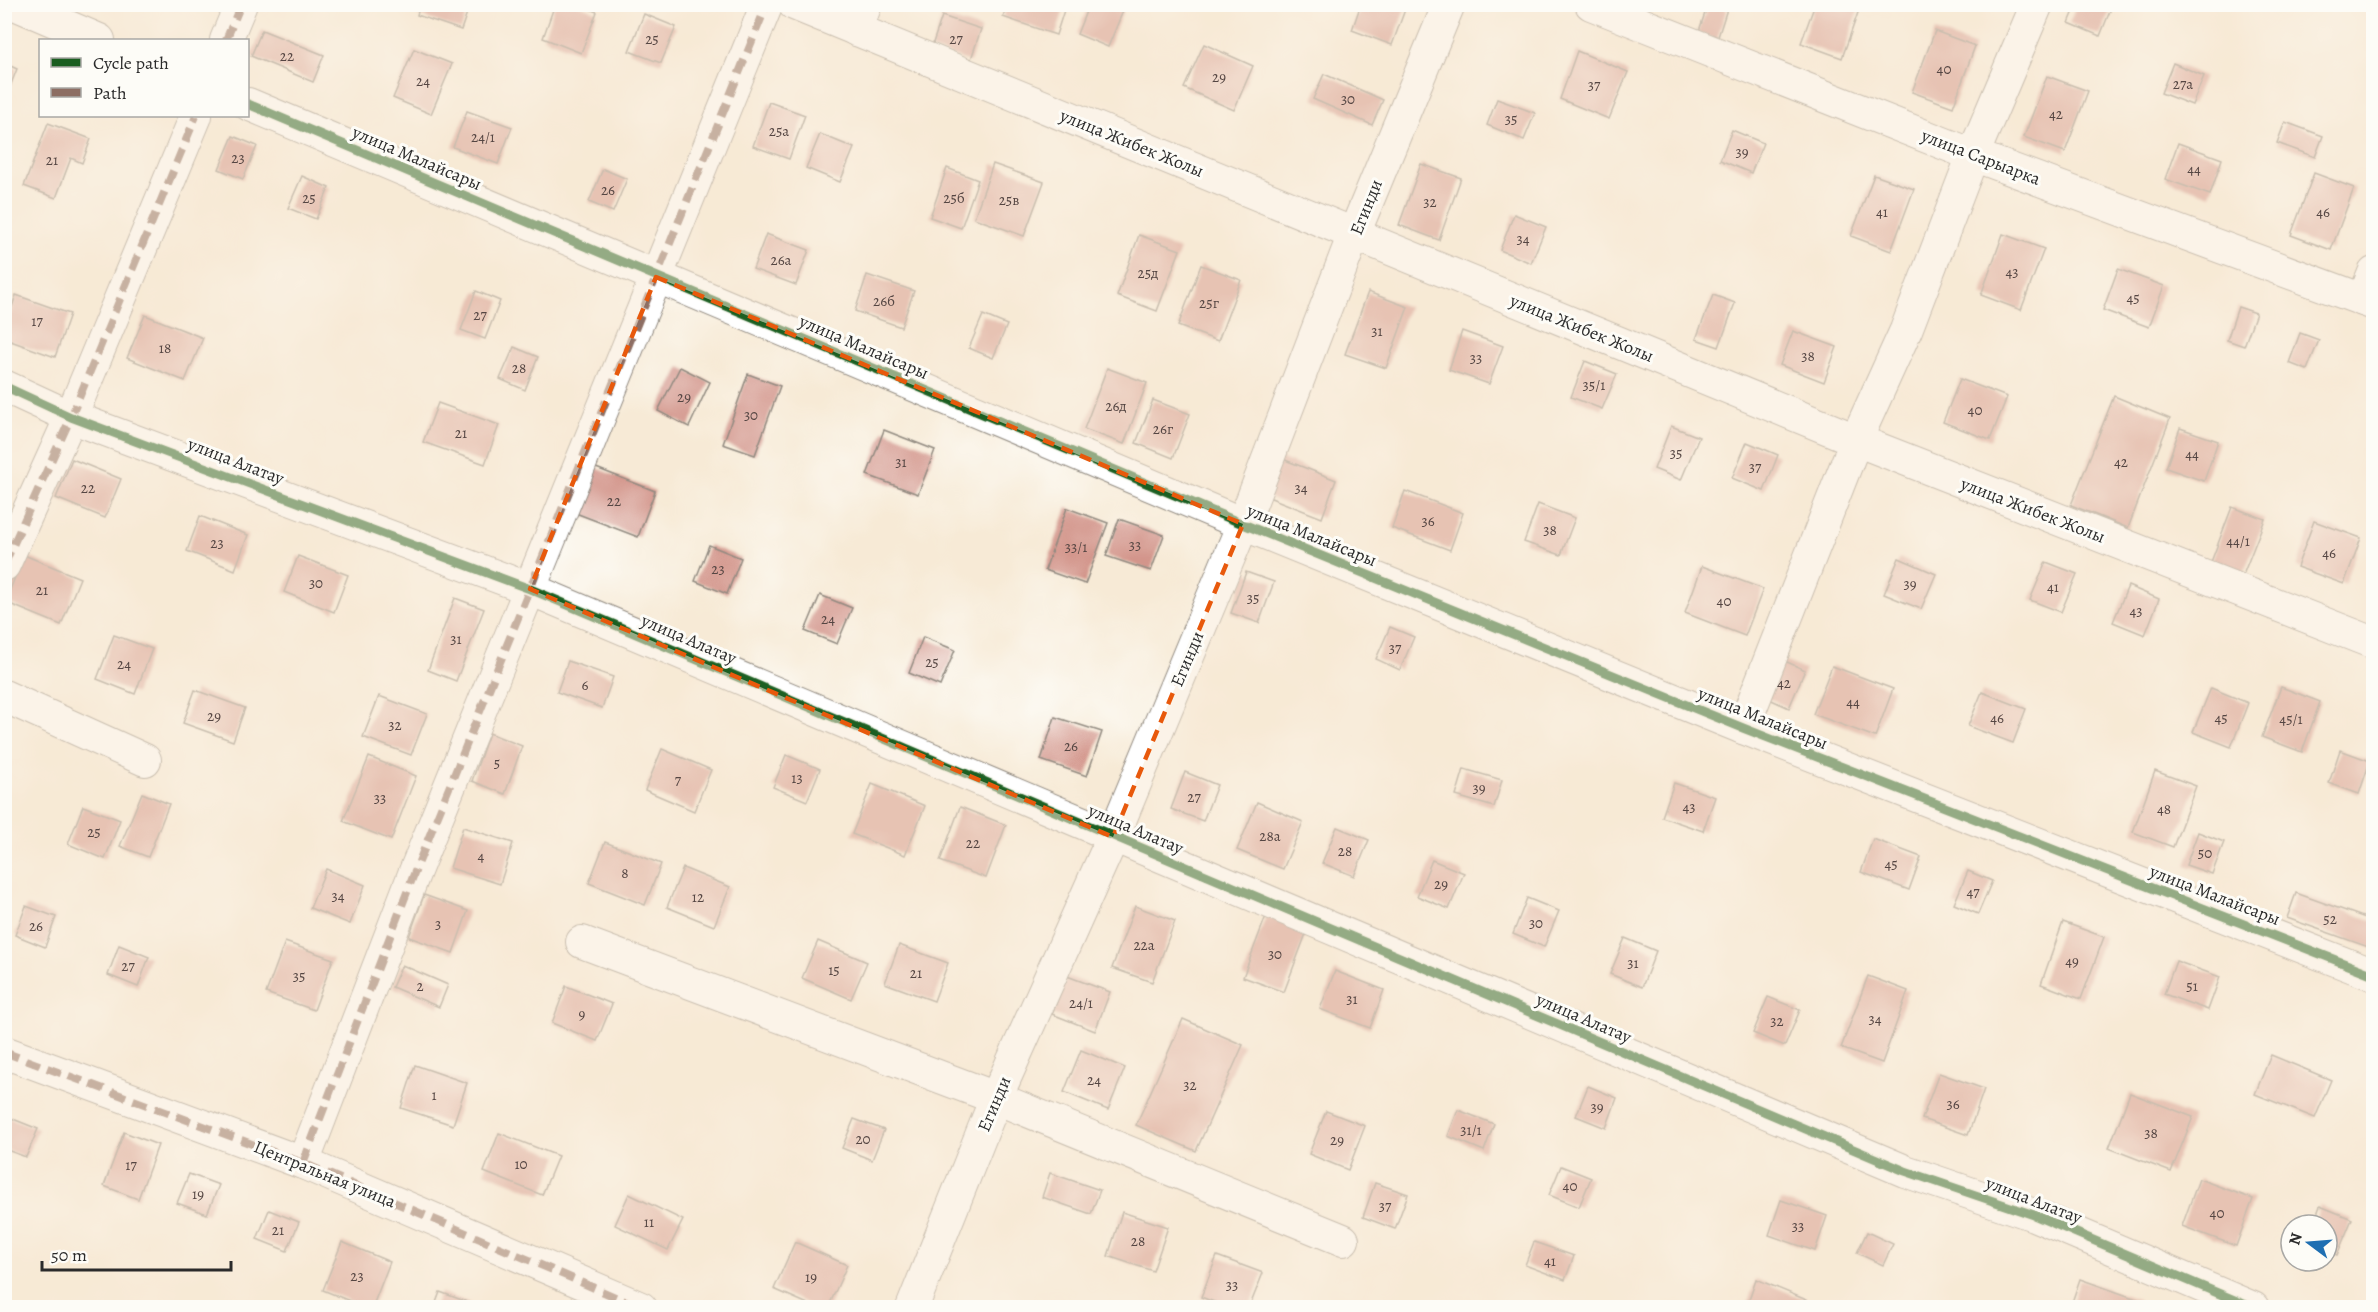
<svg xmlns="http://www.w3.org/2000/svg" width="2378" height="1312" font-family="Alegreya,serif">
	<rect width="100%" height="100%" fill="#fdfcf7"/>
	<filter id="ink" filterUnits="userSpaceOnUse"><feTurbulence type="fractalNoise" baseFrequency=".0167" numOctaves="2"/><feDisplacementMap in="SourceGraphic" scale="12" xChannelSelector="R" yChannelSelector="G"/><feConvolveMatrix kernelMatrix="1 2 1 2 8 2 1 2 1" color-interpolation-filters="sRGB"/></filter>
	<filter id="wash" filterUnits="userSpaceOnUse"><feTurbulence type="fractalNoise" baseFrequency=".008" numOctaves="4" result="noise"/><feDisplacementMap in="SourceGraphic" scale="24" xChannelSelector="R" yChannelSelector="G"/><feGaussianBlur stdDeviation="1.35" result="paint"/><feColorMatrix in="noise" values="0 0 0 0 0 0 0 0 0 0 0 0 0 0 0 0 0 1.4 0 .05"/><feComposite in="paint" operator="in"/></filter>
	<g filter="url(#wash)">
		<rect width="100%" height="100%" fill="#f7ead6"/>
		<g id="blocks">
			<g fill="#d3958b">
				<path d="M420,4H470L461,30L417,15Z"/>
				<path d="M555,4H577L597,12L581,53L543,38Z"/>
				<path d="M1007,4H1066L1056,35L1003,17Z"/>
				<path d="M1089,4H1107L1123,11L1108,47L1077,34Z"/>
				<path d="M1361,4H1407L1392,45L1352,30Z"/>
				<path d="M1708,4L1727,9L1717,40L1698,34Z"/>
				<path d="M1815,4H1861L1842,58L1801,43Z"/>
				<path d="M2077,4L2112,6L2100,36L2069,23Z"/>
				<path d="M644,14L676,27L661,63L629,51Z"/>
				<path d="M942,16L981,29L970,62L931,49Z"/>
				<path d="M262,30L324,55L313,82L251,56Z"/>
				<path d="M1935,31L1975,46L1953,107L1912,92Z"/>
				<path d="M1204,44L1253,66L1234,110L1184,88Z"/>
				<path d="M414,49L452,64L431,114L393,98Z"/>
				<path d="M1577,51L1628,72L1609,119L1560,99Z"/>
				<path d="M4,63L17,69L5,99H4Z"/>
				<path d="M2173,63L2204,76L2192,105L2161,93Z"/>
				<path d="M1324,74L1383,100L1372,125L1313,99Z"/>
				<path d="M2047,76L2088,91L2065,152L2024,137Z"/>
				<path d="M1497,99L1535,113L1524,140L1487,125Z"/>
				<path d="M769,102L805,115L789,159L753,146Z"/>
				<path d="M467,111L512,127L498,164L453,147Z"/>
				<path d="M2285,122L2323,136L2315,157L2277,143Z"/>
				<path d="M48,123L91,139L82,163L71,158L56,198L24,186Z"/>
				<path d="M1732,130L1763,143L1751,173L1720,160Z"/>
				<path d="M820,134L854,148L840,182L806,168Z"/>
				<path d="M233,136L257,146L243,179L219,169Z"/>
				<path d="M2178,143L2222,159L2210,195L2165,179Z"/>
				<path d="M993,164L1044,182L1024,236L974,218Z"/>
				<path d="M1421,164L1461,178L1439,240L1399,225Z"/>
				<path d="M947,168L978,180L961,228L930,217Z"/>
				<path d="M603,169L627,179L613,212L589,202Z"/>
				<path d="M2314,173L2354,188L2331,250L2291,235Z"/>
				<path d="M1874,175L1914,189L1891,251L1851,236Z"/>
				<path d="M302,176L329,188L316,219L288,208Z"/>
				<path d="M1514,214L1546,227L1531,263L1500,250Z"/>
				<path d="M766,234L809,250L796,285L753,269Z"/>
				<path d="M2003,234L2044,249L2021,310L1981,295Z"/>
				<path d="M1139,235L1180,250L1157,311L1117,296Z"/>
				<path d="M1201,265L1241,280L1218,341L1178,326Z"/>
				<path d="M2118,269L2164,286L2149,327L2103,310Z"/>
				<path d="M867,275L914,291L901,327L855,311Z"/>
				<path d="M476,291L500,301L485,339L461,330Z"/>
				<path d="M1368,292L1408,307L1386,368L1345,354Z"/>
				<path d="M16,295L70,314L55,357L5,339V328Z"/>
				<path d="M1713,295L1735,303L1719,347L1696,339Z"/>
				<path d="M2238,307L2256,313L2244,346L2227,340Z"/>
				<path d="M145,315L203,338L185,381L127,358Z"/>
				<path d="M983,315L1007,325L993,358L969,348Z"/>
				<path d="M1462,331L1503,346L1489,384L1449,370Z"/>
				<path d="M1793,331L1837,347L1824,382L1780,365Z"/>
				<path d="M2300,333L2319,340L2307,370L2289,363Z"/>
				<path d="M514,347L538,357L525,390L500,379Z"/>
				<path d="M1585,361L1617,374L1602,409L1571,397Z"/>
				<path d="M680,367L710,382L689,427L658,411Z"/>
				<path d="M1107,368L1147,383L1124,444L1084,429Z"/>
				<path d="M748,374L780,386L755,455L723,444Z"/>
				<path d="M1960,379L2007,397L1990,440L1943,422Z"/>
				<path d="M2114,396L2170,419L2128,528L2071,505Z"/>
				<path d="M1153,400L1190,414L1173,458L1136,443Z"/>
				<path d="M438,403L499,425L485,464L423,442Z"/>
				<path d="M1671,426L1699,437L1681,480L1654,469Z"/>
				<path d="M2180,428L2218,441L2204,481L2166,468Z"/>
				<path d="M884,430L935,450L918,494L867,475Z"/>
				<path d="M1747,442L1778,455L1764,491L1732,478Z"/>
				<path d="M1280,458L1336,480L1322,518L1266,496Z"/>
				<path d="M72,459L121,479L105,518L56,498Z"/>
				<path d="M591,466L655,491L638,537L573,512Z"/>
				<path d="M1405,491L1463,513L1450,550L1392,528Z"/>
				<path d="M1538,504L1575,518L1561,555L1524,542Z"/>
				<path d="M2232,507L2265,519L2243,575L2211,562Z"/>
				<path d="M1067,508L1108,523L1085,584L1045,570Z"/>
				<path d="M200,516L248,535L235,570L187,551Z"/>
				<path d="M1119,519L1164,535L1151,571L1106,556Z"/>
				<path d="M2314,521L2361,538L2344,584L2297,567Z"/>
				<path d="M709,545L741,558L727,594L695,581Z"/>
				<path d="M24,555L80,578L61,625L5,602Z"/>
				<path d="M298,556L348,575L334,612L284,592Z"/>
				<path d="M1899,558L1936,574L1921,609L1884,594Z"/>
				<path d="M2046,562L2077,574L2061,612L2030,600Z"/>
				<path d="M1702,566L1763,589L1745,636L1685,613Z"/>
				<path d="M1246,572L1274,582L1259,623L1231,613Z"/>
				<path d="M2128,586L2159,599L2145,635L2113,622Z"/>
				<path d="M820,595L852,608L837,644L805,631Z"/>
				<path d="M455,598L484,609L456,681L428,670Z"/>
				<path d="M1390,627L1414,637L1400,670L1376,659Z"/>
				<path d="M114,635L152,649L135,694L97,679Z"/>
				<path d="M923,637L955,650L940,686L909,673Z"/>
				<path d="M1778,658L1805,670L1789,708L1763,696Z"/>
				<path d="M568,661L613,677L602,708L557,692Z"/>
				<path d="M1832,666L1893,689L1875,737L1813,714Z"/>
				<path d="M2281,687L2320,702L2302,752L2262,737Z"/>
				<path d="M2211,688L2248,703L2231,747L2193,732Z"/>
				<path d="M195,690L245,708L233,741L183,723Z"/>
				<path d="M1982,692L2026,709L2013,743L1968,726Z"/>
				<path d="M379,696L427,714L411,755L363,737Z"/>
				<path d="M1055,717L1102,732L1087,776L1041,760Z"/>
				<path d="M489,733L522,746L505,794L472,781Z"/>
				<path d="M662,749L711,770L694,811L645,790Z"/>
				<path d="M2340,750L2370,761L2359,794L2329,783Z"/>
				<path d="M786,755L820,769L807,801L773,787Z"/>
				<path d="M369,757L416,776L391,840L343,821Z"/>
				<path d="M1464,769L1502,780L1494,807L1456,796Z"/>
				<path d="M2155,771L2196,786L2173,847L2133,832Z"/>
				<path d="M1185,772L1217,785L1203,821L1171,809Z"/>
				<path d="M1674,783L1715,797L1703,831L1662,817Z"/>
				<path d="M872,784L925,806L905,855L852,834Z"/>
				<path d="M142,793L169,804L148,857L120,846Z"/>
				<path d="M1257,802L1303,822L1283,869L1237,850Z"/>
				<path d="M83,806L120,820L105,859L68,844Z"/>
				<path d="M960,807L1006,825L986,878L940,861Z"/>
				<path d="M463,827L513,843L500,884L450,868Z"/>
				<path d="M1337,827L1369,840L1354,876L1322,863Z"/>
				<path d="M2198,832L2224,842L2212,874L2186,865Z"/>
				<path d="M1873,839L1921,857L1909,890L1861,872Z"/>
				<path d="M605,842L661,864L645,905L589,883Z"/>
				<path d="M1432,860L1464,873L1449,909L1417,896Z"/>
				<path d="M683,868L730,887L714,926L667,907Z"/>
				<path d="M326,869L365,885L350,924L310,908Z"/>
				<path d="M1968,871L1992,881L1978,914L1954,904Z"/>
				<path d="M2296,893L2374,921V949L2287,918Z"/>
				<path d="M424,895L468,911L453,953L409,937Z"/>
				<path d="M1527,898L1559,911L1544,947L1513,934Z"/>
				<path d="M26,906L56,917L45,947L15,935Z"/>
				<path d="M1135,906L1175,921L1152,982L1112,968Z"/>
				<path d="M1266,916L1307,931L1284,992L1243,977Z"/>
				<path d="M2063,922L2104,937L2081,999L2041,984Z"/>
				<path d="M1625,938L1656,951L1642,987L1610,974Z"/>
				<path d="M818,941L867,962L851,999L802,978Z"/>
				<path d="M285,942L333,959L314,1010L266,993Z"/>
				<path d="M119,945L149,957L138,987L108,975Z"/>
				<path d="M899,945L948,963L934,1001L885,983Z"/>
				<path d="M2176,961L2220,977L2208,1010L2164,994Z"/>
				<path d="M402,965L448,985L439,1007L392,987Z"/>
				<path d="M1335,971L1384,990L1370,1028L1320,1009Z"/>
				<path d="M1067,976L1110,992L1095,1031L1052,1014Z"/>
				<path d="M1868,976L1908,991L1882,1063L1841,1048Z"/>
				<path d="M566,986L612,1004L597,1041L552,1023Z"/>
				<path d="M1768,997L1800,1010L1785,1046L1753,1033Z"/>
				<path d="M1183,1019L1243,1045L1196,1151L1136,1125Z"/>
				<path d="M1081,1050L1125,1068L1108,1110L1064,1092Z"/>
				<path d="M2271,1055L2331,1080L2315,1118L2255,1094Z"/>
				<path d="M415,1065L467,1083L453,1125L401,1108Z"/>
				<path d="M1939,1073L1984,1089L1968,1135L1922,1119Z"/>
				<path d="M1588,1086L1617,1098L1606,1128L1576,1116Z"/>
				<path d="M2130,1093L2193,1117L2171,1172L2109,1148Z"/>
				<path d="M1458,1110L1494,1124L1484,1151L1448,1136Z"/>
				<path d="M1326,1111L1365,1126L1348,1170L1309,1154Z"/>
				<path d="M8,1117L38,1129L26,1157L4,1149V1126Z"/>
				<path d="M854,1119L884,1130L872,1160L842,1148Z"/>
				<path d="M124,1132L158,1145L138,1199L104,1186Z"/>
				<path d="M499,1133L558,1156L542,1195L484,1172Z"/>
				<path d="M1561,1166L1591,1178L1579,1207L1549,1195Z"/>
				<path d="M1050,1173L1100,1190L1091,1214L1042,1197Z"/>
				<path d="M189,1174L219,1185L207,1214L177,1203Z"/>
				<path d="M2199,1179L2253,1199L2236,1246L2182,1226Z"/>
				<path d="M1375,1183L1408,1194L1395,1229L1363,1217Z"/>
				<path d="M629,1194L683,1220L668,1250L615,1225Z"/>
				<path d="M1781,1200L1827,1216L1815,1251L1769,1235Z"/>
				<path d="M2320,1206L2352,1219L2337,1255L2327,1251V1225H2313Z"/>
				<path d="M269,1210L299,1222L287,1251L257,1239Z"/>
				<path d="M1122,1212L1168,1227L1153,1271L1108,1256Z"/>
				<path d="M1867,1232L1893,1244L1883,1265L1857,1253Z"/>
				<path d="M342,1242L390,1262L372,1308H367L323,1290Z"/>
				<path d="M795,1242L847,1265L828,1308H817L774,1289Z"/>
				<path d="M1534,1242L1574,1256L1565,1280L1525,1265Z"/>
				<path d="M1217,1256L1263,1273L1249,1308H1230L1201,1297Z"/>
				<path d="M1756,1279L1809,1301L1807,1308H1746Z"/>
				<path d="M2080,1279L2139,1300L2137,1308H2070Z"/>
				<path d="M440,1292L470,1303L468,1308H434Z"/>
			</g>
		</g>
	</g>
	<g filter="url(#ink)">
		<use href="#blocks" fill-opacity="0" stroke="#918a80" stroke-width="1.5"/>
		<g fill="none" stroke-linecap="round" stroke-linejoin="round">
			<defs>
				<g id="minor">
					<path d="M15,4L99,40"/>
					<path d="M794,4L1856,440L2374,643"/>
					<path d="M1591,4L1973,155L2374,304"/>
					<path d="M856,30L866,4"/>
					<path d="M226,40L241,4"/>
					<path d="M248,104L1243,524L1743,728L2374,975"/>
					<path d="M2363,300L2374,273"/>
					<path d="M4,386L71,417L530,589L1905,1171L2034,1215L2253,1308"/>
					<path d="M4,565L71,417L196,116"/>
					<path d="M4,696L145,760"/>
					<path d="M1743,728L1856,440L1906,330L1973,155L2037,4"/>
					<path d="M582,942L996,1098L1343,1240"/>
					<path d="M4,1052L303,1163L641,1308"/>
					<path d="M303,1163L414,874L767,4"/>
					<path d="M912,1308L996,1098L1113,837L1243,524L1354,234L1449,4"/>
				</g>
			</defs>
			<use href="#minor" stroke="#918a80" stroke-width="34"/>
			<use href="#minor" stroke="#fff" stroke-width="32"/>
			<g stroke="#8d6e63" stroke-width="8" stroke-dasharray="15 8" stroke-linecap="butt">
				<path d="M226,40L241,4"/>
				<path d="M4,565L71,417L196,116"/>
				<path d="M4,1052L303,1163L641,1308"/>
				<path d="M303,1163L414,874L767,4"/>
			</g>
			<defs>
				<g id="cycleway">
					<path d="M248,104L1243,524L1743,728L2374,975"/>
					<path d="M4,386L71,417L530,589L1905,1171L2034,1215L2253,1308"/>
				</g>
			</defs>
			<use href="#cycleway" stroke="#fdfcf7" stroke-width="13"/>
			<use href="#cycleway" stroke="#1b5e20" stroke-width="9"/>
		</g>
	</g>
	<path d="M0 0H2378V1312H0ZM656,277L1243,524L1113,837L530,589Z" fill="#f7ead6" fill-opacity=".55" fill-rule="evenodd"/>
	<path fill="none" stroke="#e8590c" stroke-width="4.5" stroke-dasharray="12 8" stroke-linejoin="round" d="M656,277L1243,524L1113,837L530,589Z"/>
	<g text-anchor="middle" stroke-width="6" stroke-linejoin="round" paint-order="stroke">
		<g font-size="15" fill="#554643">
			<text x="652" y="44">25</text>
			<text x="956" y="44">27</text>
			<text x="287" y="61">22</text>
			<text x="1944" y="74">40</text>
			<text x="1219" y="82">29</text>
			<text x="423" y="86">24</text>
			<text x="2183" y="89">27а</text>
			<text x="1594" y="90">37</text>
			<text x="1348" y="104">30</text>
			<text x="2056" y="119">42</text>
			<text x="1511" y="124">35</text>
			<text x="779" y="136">25а</text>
			<text x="483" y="142">24/1</text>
			<text x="1742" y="157">39</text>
			<text x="238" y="163">23</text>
			<text x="52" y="165">21</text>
			<text x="2194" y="174">44</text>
			<text x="608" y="195">26</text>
			<text x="309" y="203">25</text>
			<text x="954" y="203">25б</text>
			<text x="1009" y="205">25в</text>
			<text x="1430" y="207">32</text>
			<text x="1882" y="217">41</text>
			<text x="2323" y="217">46</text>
			<text x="1523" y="244">34</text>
			<text x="781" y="265">26а</text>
			<text x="2012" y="277">43</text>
			<text x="1148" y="278">25д</text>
			<text x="2133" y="303">45</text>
			<text x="884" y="306">26б</text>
			<text x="1209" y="308">25г</text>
			<text x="480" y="320">27</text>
			<text x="37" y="326">17</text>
			<text x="1377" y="336">31</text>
			<text x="165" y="353">18</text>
			<text x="1808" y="361">38</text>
			<text x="1476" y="363">33</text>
			<text x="519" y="373">28</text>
			<text x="1594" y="390">35/1</text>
			<text x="684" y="402">29</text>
			<text x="1116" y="411">26д</text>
			<text x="1975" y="415">40</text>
			<text x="751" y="420">30</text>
			<text x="1163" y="434">26г</text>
			<text x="461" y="438">21</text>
			<text x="1676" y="458">35</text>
			<text x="2192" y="459">44</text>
			<text x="901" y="467">31</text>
			<text x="2121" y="467">42</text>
			<text x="1755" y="472">37</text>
			<text x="88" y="493">22</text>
			<text x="1301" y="493">34</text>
			<text x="614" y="506">22</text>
			<text x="1428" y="526">36</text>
			<text x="1550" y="535">38</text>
			<text x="2238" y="546">44/1</text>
			<text x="217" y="548">23</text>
			<text x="1135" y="550">33</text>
			<text x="1076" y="552">33/1</text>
			<text x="2329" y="558">46</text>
			<text x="718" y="574">23</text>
			<text x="316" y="588">30</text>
			<text x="1910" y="589">39</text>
			<text x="2053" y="592">41</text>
			<text x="42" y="595">21</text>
			<text x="1253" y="603">35</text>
			<text x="1724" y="606">40</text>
			<text x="2136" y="616">43</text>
			<text x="828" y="624">24</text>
			<text x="456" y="644">31</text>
			<text x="1395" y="653">37</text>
			<text x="932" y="667">25</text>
			<text x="124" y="669">24</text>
			<text x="1784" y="688">42</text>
			<text x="585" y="690">6</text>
			<text x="1853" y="707">44</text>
			<text x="214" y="721">29</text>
			<text x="1997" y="723">46</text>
			<text x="2221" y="723">45</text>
			<text x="2291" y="724">45/1</text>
			<text x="395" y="730">32</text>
			<text x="1071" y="751">26</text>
			<text x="497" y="768">5</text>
			<text x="797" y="783">13</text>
			<text x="678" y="785">7</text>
			<text x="1479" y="793">39</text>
			<text x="1194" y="802">27</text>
			<text x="380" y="803">33</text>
			<text x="1689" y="812">43</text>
			<text x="2164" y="814">48</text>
			<text x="94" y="837">25</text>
			<text x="1270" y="841">28а</text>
			<text x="973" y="848">22</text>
			<text x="1345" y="856">28</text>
			<text x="2205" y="858">50</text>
			<text x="481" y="861">4</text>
			<text x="1891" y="869">45</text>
			<text x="625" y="878">8</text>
			<text x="1441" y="889">29</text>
			<text x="1973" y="897">47</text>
			<text x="338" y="901">34</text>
			<text x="698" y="902">12</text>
			<text x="2330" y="924">52</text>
			<text x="1536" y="928">30</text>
			<text x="438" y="929">3</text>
			<text x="36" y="931">26</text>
			<text x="1144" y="950">22а</text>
			<text x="1275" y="959">30</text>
			<text x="2072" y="966">49</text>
			<text x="1633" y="968">31</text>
			<text x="128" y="971">27</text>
			<text x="834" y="975">15</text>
			<text x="916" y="978">21</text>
			<text x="299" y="981">35</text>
			<text x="420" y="991">2</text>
			<text x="2192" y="991">51</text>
			<text x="1352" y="1004">31</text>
			<text x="1081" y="1008">24/1</text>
			<text x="582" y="1019">9</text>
			<text x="1875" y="1024">34</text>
			<text x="1777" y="1026">32</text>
			<text x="1094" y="1085">24</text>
			<text x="1190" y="1090">32</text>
			<text x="434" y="1100">1</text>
			<text x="1953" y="1109">36</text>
			<text x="1597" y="1112">39</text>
			<text x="1471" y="1135">31/1</text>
			<text x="2151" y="1138">38</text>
			<text x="863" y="1144">20</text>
			<text x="1337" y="1145">29</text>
			<text x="521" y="1169">10</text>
			<text x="131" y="1170">17</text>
			<text x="1570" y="1191">40</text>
			<text x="198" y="1199">19</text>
			<text x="1385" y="1211">37</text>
			<text x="2217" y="1218">40</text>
			<text x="649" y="1227">11</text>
			<text x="1798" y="1231">33</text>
			<text x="278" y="1235">21</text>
			<text x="1138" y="1246">28</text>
			<text x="1550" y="1266">41</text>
			<text x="357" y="1281">23</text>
			<text x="811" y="1282">19</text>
			<text x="1232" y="1290">33</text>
		</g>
		<g font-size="18" fill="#2b2b2b" stroke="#fdfcf7">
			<text transform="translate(1132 143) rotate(22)" y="6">улица Жибек Жолы</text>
			<text transform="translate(1981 157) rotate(21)" y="6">улица Сарыарка</text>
			<text transform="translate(417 158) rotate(23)" y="6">улица Малайсары</text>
			<text transform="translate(1366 207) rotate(-68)" y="6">Егинди</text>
			<text transform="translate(1582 328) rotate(22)" y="6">улица Жибек Жолы</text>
			<text transform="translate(864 347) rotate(23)" y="6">улица Малайсары</text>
			<text transform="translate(236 461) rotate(21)" y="6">улица Алатау</text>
			<text transform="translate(2033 510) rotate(21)" y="6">улица Жибек Жолы</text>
			<text transform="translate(1312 535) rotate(22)" y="6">улица Малайсары</text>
			<text transform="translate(689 639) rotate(23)" y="6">улица Алатау</text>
			<text transform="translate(1187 659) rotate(-67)" y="6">Егинди</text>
			<text transform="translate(1763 718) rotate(22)" y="6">улица Малайсары</text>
			<text transform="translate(1136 829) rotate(23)" y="6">улица Алатау</text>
			<text transform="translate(2215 895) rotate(21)" y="6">улица Малайсары</text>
			<text transform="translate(1584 1018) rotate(23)" y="6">улица Алатау</text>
			<text transform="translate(994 1104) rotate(-67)" y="6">Егинди</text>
			<text transform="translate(325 1174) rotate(22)" y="6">Центральная улица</text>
			<text transform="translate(2034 1200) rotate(21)" y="6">улица Алатау</text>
		</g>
	</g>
	<rect width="2378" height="1312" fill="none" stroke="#fdfcf7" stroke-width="24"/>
	<rect x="39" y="39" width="210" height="78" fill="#fdfcf7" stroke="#a9a8a5" stroke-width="1.5"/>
	<rect x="51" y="58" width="30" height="9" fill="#1b5e20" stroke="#a9a8a5" stroke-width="1.5"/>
	<text x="93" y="69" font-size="18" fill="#2b2b2b">Cycle path</text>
	<rect x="51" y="88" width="30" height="9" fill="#8d6e63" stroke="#a9a8a5" stroke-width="1.5"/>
	<text x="93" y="99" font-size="18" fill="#2b2b2b">Path</text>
	<g transform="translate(2309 1243) rotate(286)"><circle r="28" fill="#fdfcf7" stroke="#a9a8a5" stroke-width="1.5"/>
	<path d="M0-4.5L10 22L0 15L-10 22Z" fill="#1f6fb2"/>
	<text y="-9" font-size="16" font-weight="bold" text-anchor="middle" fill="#2b2b2b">N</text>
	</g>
	<path d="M42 1261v9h189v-9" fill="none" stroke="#2b2b2b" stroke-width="3"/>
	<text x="51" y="1261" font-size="18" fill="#2b2b2b" stroke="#fdfcf7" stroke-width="4.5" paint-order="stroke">50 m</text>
</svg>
